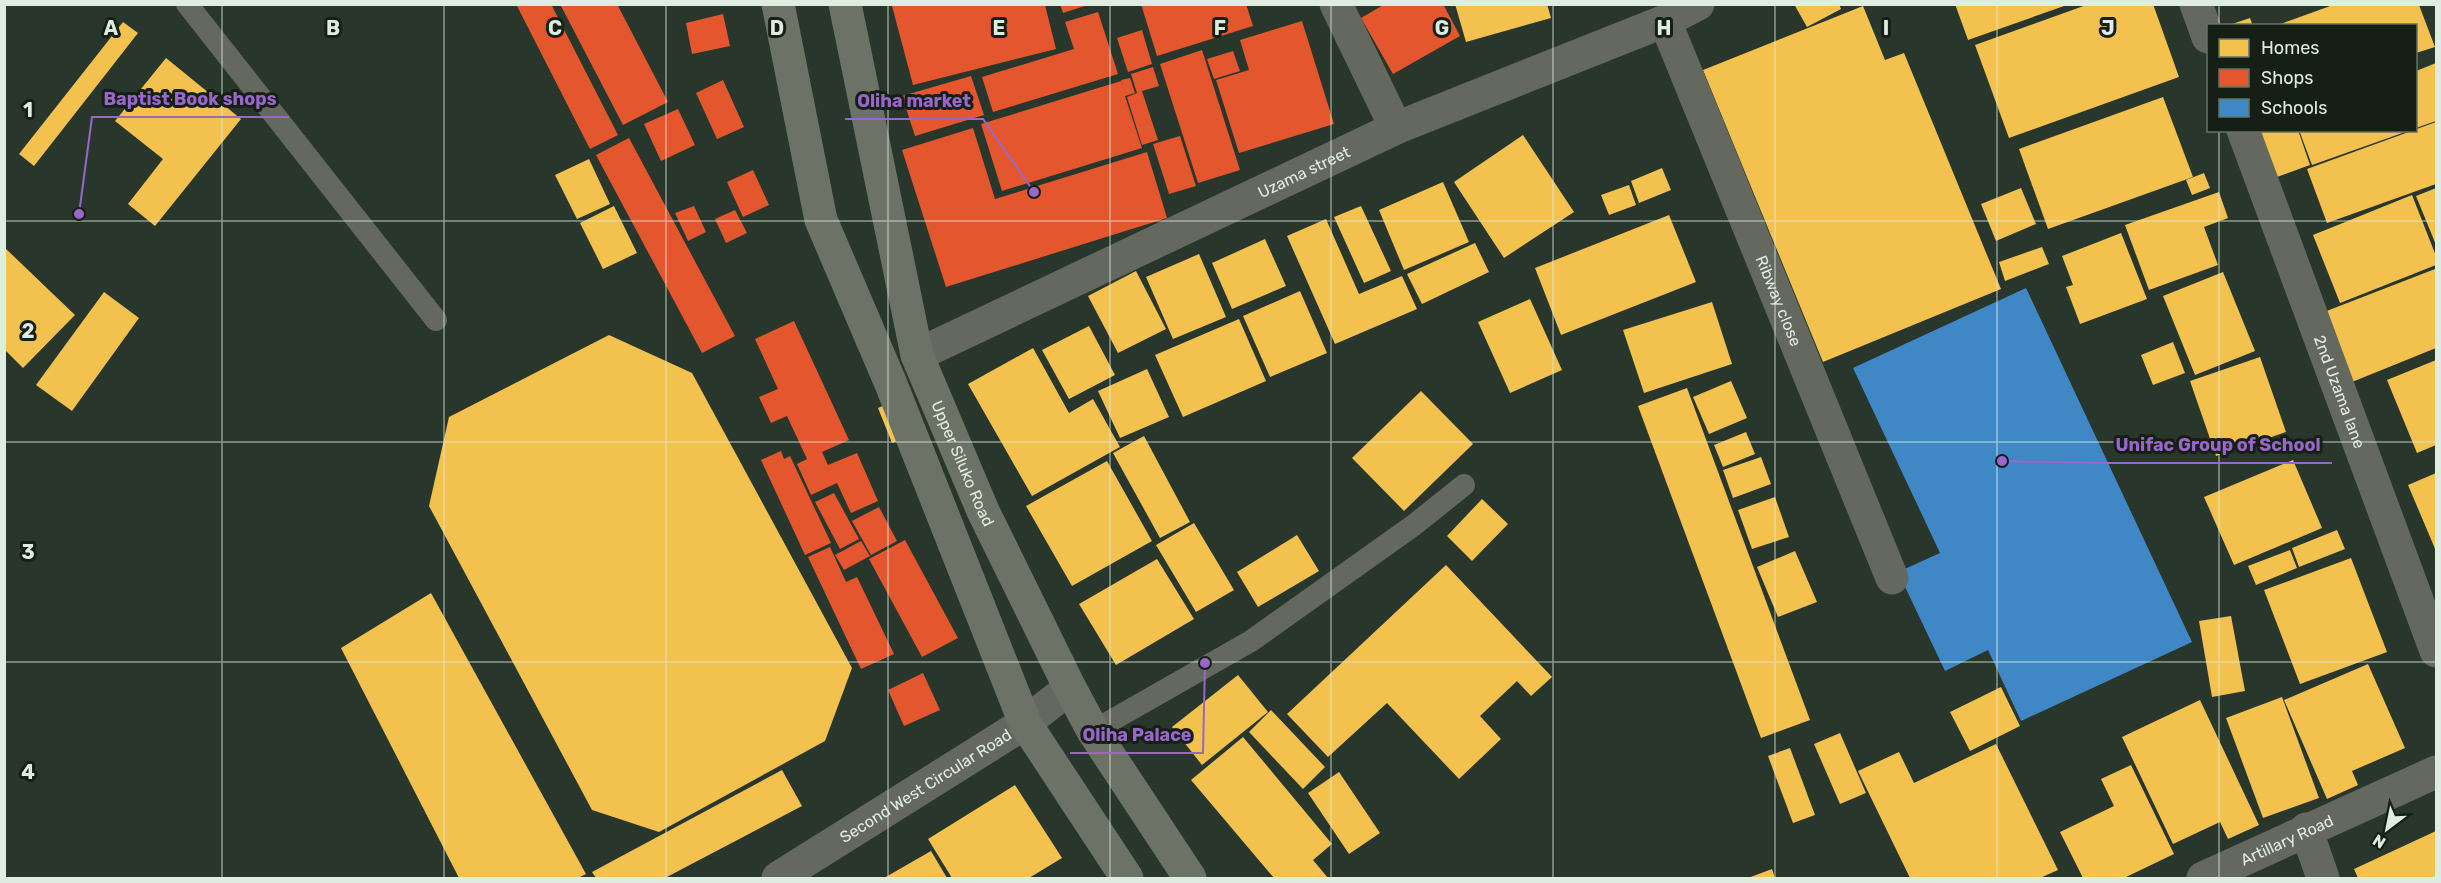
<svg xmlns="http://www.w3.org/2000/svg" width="2441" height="883" font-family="Rubik,sans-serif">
	<rect width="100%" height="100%" fill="#29362b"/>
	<g fill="#f2c14e">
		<path d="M1455,4H1547L1551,18L1466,42Z"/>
		<path d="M1794,4H1839L1841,9L1807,27Z"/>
		<path d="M1955,4H2067V5L1968,40Z"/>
		<path d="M2089,4H2153L2179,77L2009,138L1975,45Z"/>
		<path d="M2333,5H2419L2435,47L2416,53V26H2275Z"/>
		<path d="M1863,6L1885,60L1904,53L2001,289L1823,362L1703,70Z"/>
		<path d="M2250,18L2253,26H2229V25Z"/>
		<path d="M123,22L138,33L34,166L19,154Z"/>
		<path d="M166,58L241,119L155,226L128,204L163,159L115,121Z"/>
		<path d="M2436,63V121L2416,128V71Z"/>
		<path d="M2163,97L2193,177L2048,229L2019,149Z"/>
		<path d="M2436,122V184L2327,223L2307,169Z"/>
		<path d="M2259,130H2298L2310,165L2277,177Z"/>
		<path d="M2299,130H2408V131L2312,165Z"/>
		<path d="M1523,135L1574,212L1504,258L1454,182Z"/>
		<path d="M589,159L610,204L577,219L555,175Z"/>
		<path d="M1662,168L1671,190L1639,203L1631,181Z"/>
		<path d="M2204,173L2210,188L2192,195L2186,180Z"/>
		<path d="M1443,182L1469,242L1404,270L1379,210Z"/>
		<path d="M1629,185L1636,205L1609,215L1601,195Z"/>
		<path d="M2021,188L2036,224L1996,241L1981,204Z"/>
		<path d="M2436,188V245L2416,196Z"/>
		<path d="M2219,192L2228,218L2204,227L2218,265L2149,290L2125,225Z"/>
		<path d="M2412,195L2436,256V265L2340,303L2313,235Z"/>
		<path d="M614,206L637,253L603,269L580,223Z"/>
		<path d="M1361,206L1391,271L1364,283L1334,217Z"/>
		<path d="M1669,215L1696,282L1561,335L1535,268Z"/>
		<path d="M1326,219L1359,294L1402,276L1417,309L1335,344L1287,236Z"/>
		<path d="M2121,233L2147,299L2080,324L2066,287L2073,285L2062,256Z"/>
		<path d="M1265,239L1286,286L1232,309L1212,263Z"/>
		<path d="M1475,243L1489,272L1422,304L1407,274Z"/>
		<path d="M4,247L75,315L23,368L4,349Z"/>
		<path d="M2042,247L2049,264L2005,281L1999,262Z"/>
		<path d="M1199,254L1226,317L1173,339L1146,277Z"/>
		<path d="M2435,269L2436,348L2352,382L2324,312Z"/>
		<path d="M1136,271L1166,329L1118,353L1088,296Z"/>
		<path d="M2223,272L2255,351L2195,375L2163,296Z"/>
		<path d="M1300,291L1327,353L1270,377L1243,316Z"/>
		<path d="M104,292L139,318L72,411L36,385Z"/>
		<path d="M1530,299L1562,370L1510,393L1478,322Z"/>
		<path d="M1712,302L1732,364L1644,393L1623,330Z"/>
		<path d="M1239,319L1266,381L1183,417L1155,355Z"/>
		<path d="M1089,326L1115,375L1069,399L1042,350Z"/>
		<path d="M609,335L692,373L852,668L825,741L659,832L592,810L429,506L449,417Z"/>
		<path d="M2173,342L2185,373L2153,385L2141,355Z"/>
		<path d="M1033,348L1069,413L1093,399L1120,447L1032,496L968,384Z"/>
		<path d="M2260,357L2286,432L2216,456L2190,381Z"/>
		<path d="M2436,360V445L2417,453L2387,380Z"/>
		<path d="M1147,369L1169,417L1120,438L1098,391Z"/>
		<path d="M1731,381L1747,418L1709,434L1693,397Z"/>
		<path d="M1687,388L1810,720L1761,738L1638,406Z"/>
		<path d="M1421,391L1473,444L1404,511L1352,458Z"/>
		<path d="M889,403L903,439L892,443L878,408Z"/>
		<path d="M1746,432L1755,454L1723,467L1714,445Z"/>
		<path d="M1144,436L1190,522L1160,538L1113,453Z"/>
		<path d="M1761,457L1771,484L1733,498L1723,470Z"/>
		<path d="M2293,460L2322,528L2234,565L2204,497Z"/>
		<path d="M1107,461L1152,541L1072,586L1026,506Z"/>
		<path d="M2436,473V551L2408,485Z"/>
		<path d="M1775,497L1789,537L1752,549L1738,510Z"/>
		<path d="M1482,499L1508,524L1472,561L1447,536Z"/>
		<path d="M1194,523L1234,590L1196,612L1156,545Z"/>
		<path d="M2337,530L2345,549L2299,567L2292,548Z"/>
		<path d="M1297,535L1319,571L1258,607L1237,572Z"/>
		<path d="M2290,550L2297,568L2256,585L2248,566Z"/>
		<path d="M1795,551L1817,602L1778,617L1757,567Z"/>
		<path d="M2351,558L2387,652L2300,684L2264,590Z"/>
		<path d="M1157,559L1194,619L1116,665L1079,604Z"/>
		<path d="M1446,565L1552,677L1531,696L1517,681L1480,716L1501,739L1459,779L1387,703L1328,757L1287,714Z"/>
		<path d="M431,593L586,874L578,878H459L341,648Z"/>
		<path d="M2231,616L2245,691L2212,697L2199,621Z"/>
		<path d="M2368,664L2405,748L2352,771L2358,785L2327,799L2284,700Z"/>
		<path d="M1238,675L1268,712L1202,765L1172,727Z"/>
		<path d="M2001,687L2020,726L1970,751L1950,712Z"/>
		<path d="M2282,697L2319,798L2263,818L2226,718Z"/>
		<path d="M2200,700L2259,825L2228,839L2220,822L2173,844L2122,737Z"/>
		<path d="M1271,710L1325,767L1303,789L1249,732Z"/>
		<path d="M1840,733L1866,793L1840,804L1814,744Z"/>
		<path d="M1243,737L1332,844L1313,860L1328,878H1274L1191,780Z"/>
		<path d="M1996,744L2058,870L2040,878H1910L1858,771L1899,752L1914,783Z"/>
		<path d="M1790,748L1815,815L1793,823L1768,756Z"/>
		<path d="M2131,765L2174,854L2124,878H2083L2060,832L2114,806L2101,779Z"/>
		<path d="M782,770L802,806L665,878H596L592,872Z"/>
		<path d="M1339,772L1380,833L1349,854L1308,793Z"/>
		<path d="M1015,785L1062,858L1029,878H952L928,839Z"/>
		<path d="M2436,831V878H2358L2354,869Z"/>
		<path d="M931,851L947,878H884Z"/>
		<path d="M1772,869L1775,878H1748Z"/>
	</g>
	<g fill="#e4572e">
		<path d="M516,4H551L618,135L590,149Z"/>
		<path d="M560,4H617L668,102L623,125Z"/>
		<path d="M1060,4H1088V5L1063,13Z"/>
		<path d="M1141,4H1246L1253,26L1157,56Z"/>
		<path d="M1385,4H1443L1460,36L1393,74L1361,18Z"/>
		<path d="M898,5H1045L1056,49L913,85L892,6Z"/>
		<path d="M1098,12L1118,74L993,112L982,77L1074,49L1065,22Z"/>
		<path d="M723,14L730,46L692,54L686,23Z"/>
		<path d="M1302,21L1334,124L1239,153L1216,80L1249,70L1240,40Z"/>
		<path d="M1142,30L1152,64L1128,72L1117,38Z"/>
		<path d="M1202,50L1240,170L1198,183L1160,64Z"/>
		<path d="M1233,51L1240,71L1214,79L1207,59Z"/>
		<path d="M1153,67L1159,86L1142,91L1158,140L1142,145L1127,97L1137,93L1131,74Z"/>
		<path d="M971,76L984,115L915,136L902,96Z"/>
		<path d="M1130,78L1135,93L1125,96L1142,148L1002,191L981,124L1121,81L1124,89L1121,80Z"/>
		<path d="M723,80L744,127L717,139L696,93Z"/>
		<path d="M678,109L695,145L661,161L644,124Z"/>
		<path d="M973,128L995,199L1147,152L1167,218L946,287L902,150Z"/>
		<path d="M1180,136L1196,186L1169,194L1153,144Z"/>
		<path d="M629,138L735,336L702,353L596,155Z"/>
		<path d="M753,170L769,205L743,217L727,182Z"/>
		<path d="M694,206L706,232L688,241L675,213Z"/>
		<path d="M735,210L747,233L726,243L715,219Z"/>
		<path d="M794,321L849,440L822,452L828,465L857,453L878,501L851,513L837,483L811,495L797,464L807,459L787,416L771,423L759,397L778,389L755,339Z"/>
		<path d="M781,451L784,459L790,456L831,543L805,555L761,460Z"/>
		<path d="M834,493L859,539L840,549L815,502Z"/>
		<path d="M879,507L897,541L871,555L852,521Z"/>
		<path d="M905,540L958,638L922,657L869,559Z"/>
		<path d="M861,541L870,556L844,570L835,555Z"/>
		<path d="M830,547L846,582L857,577L894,654L861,669L808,557Z"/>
		<path d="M923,673L940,710L904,726L888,690Z"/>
	</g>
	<path fill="#3f88c5" d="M2026,288L2192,642L2021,721L1988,650L1945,671L1898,572L1940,553L1853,368Z"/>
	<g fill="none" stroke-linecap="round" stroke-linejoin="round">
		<g stroke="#64685e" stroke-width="22">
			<path d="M187,4L436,320"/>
			<path d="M1093,731L1251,641L1414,525L1464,485"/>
		</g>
		<g stroke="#64685e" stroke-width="33">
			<path d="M1336,4L1396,128"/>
			<path d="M2196,4L2208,37"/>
			<path id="s1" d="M1665,21L1892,578"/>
			<path id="s2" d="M2243,130L2436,651"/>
			<path id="s3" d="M917,355L1396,128L1665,21L1698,4"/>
			<path d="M2306,829L2323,878"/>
			<path id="s4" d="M2203,878L2436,772"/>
		</g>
		<path stroke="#64685e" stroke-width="33" id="s5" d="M778,878L1025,723L1070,688"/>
		<g stroke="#6c7265" stroke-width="33">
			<path d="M778,4L821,220L891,384L1025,723L1127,878"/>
			<path id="s6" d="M845,4L917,355L983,511L1070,688L1093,731L1190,878"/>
		</g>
	</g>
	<path fill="none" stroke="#dfede1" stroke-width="1.5" stroke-opacity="0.55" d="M222,4V878M444,4V878M666,4V878M888,4V878M1110,4V878M1331,4V878M1553,4V878M1775,4V878M1997,4V878M2219,4V26M2219,130V878M4,221H2436M4,442H2436M4,662H2436"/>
	<g text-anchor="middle" stroke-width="6" stroke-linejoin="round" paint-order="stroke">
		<g font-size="16" fill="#dfede1" stroke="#151f16">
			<text dy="6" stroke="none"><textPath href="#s3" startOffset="428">Uzama street</textPath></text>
			<text dy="6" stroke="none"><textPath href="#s1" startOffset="302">Ribway close</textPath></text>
			<text dy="6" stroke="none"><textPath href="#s2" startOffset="279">2nd Uzama lane</textPath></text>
			<text dy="6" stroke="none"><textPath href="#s6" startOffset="476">Upper Siluko Road</textPath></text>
			<text dy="6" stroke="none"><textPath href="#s5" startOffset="174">Second West Circular Road</textPath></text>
			<text dy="6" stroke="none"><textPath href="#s4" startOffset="92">Artillary Road</textPath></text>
		</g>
	</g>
	<g font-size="20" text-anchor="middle" font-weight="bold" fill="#dfede1" stroke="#151f16" stroke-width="6" stroke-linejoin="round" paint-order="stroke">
		<text x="111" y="35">A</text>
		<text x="333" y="35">B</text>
		<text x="555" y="35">C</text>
		<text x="777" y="35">D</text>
		<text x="999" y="35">E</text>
		<text x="1220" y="35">F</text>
		<text x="1442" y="35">G</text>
		<text x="1664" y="35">H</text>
		<text x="1886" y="35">I</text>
		<text x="2108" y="35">J</text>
		<text x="28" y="117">1</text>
		<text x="28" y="338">2</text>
		<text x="28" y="559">3</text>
		<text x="28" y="779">4</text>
	</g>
	<path fill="none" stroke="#9966c9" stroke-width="2" d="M79 214L92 117H289M1034 192L983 119H845M2002 461L2103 463H2332M1205 663L1203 753H1070"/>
	<g fill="#9966c9" stroke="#151f16" stroke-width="2">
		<circle cx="79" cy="214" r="6"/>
		<circle cx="1034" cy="192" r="6"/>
		<circle cx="2002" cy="461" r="6"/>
		<circle cx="1205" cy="663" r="6"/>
	</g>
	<g font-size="18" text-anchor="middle" font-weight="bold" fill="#9966c9" stroke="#151f16" stroke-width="6" stroke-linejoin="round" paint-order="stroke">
		<text x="190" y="105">Baptist Book shops</text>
		<text x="914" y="107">Oliha market</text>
		<text x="2218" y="451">Unifac Group of School</text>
		<text x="1137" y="741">Oliha Palace</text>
	</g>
	<rect width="2441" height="883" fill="none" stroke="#dfede1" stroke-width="12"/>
	<rect x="2207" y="24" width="210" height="108" fill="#151f16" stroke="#667167" stroke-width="1.5"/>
	<rect x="2219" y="39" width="30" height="18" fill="#f2c14e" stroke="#667167" stroke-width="1.5"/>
	<text x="2261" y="54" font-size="18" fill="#dfede1">Homes</text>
	<rect x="2219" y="69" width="30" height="18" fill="#e4572e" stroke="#667167" stroke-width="1.5"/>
	<text x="2261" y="84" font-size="18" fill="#dfede1">Shops</text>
	<rect x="2219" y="99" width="30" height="18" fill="#3f88c5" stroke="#667167" stroke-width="1.5"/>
	<text x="2261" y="114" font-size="18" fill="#dfede1">Schools</text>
	<g transform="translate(2387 829) rotate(212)" stroke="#151f16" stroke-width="4.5" paint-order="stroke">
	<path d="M0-4.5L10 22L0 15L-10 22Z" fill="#dfede1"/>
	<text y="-9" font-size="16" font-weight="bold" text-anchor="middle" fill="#dfede1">N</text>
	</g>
</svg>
